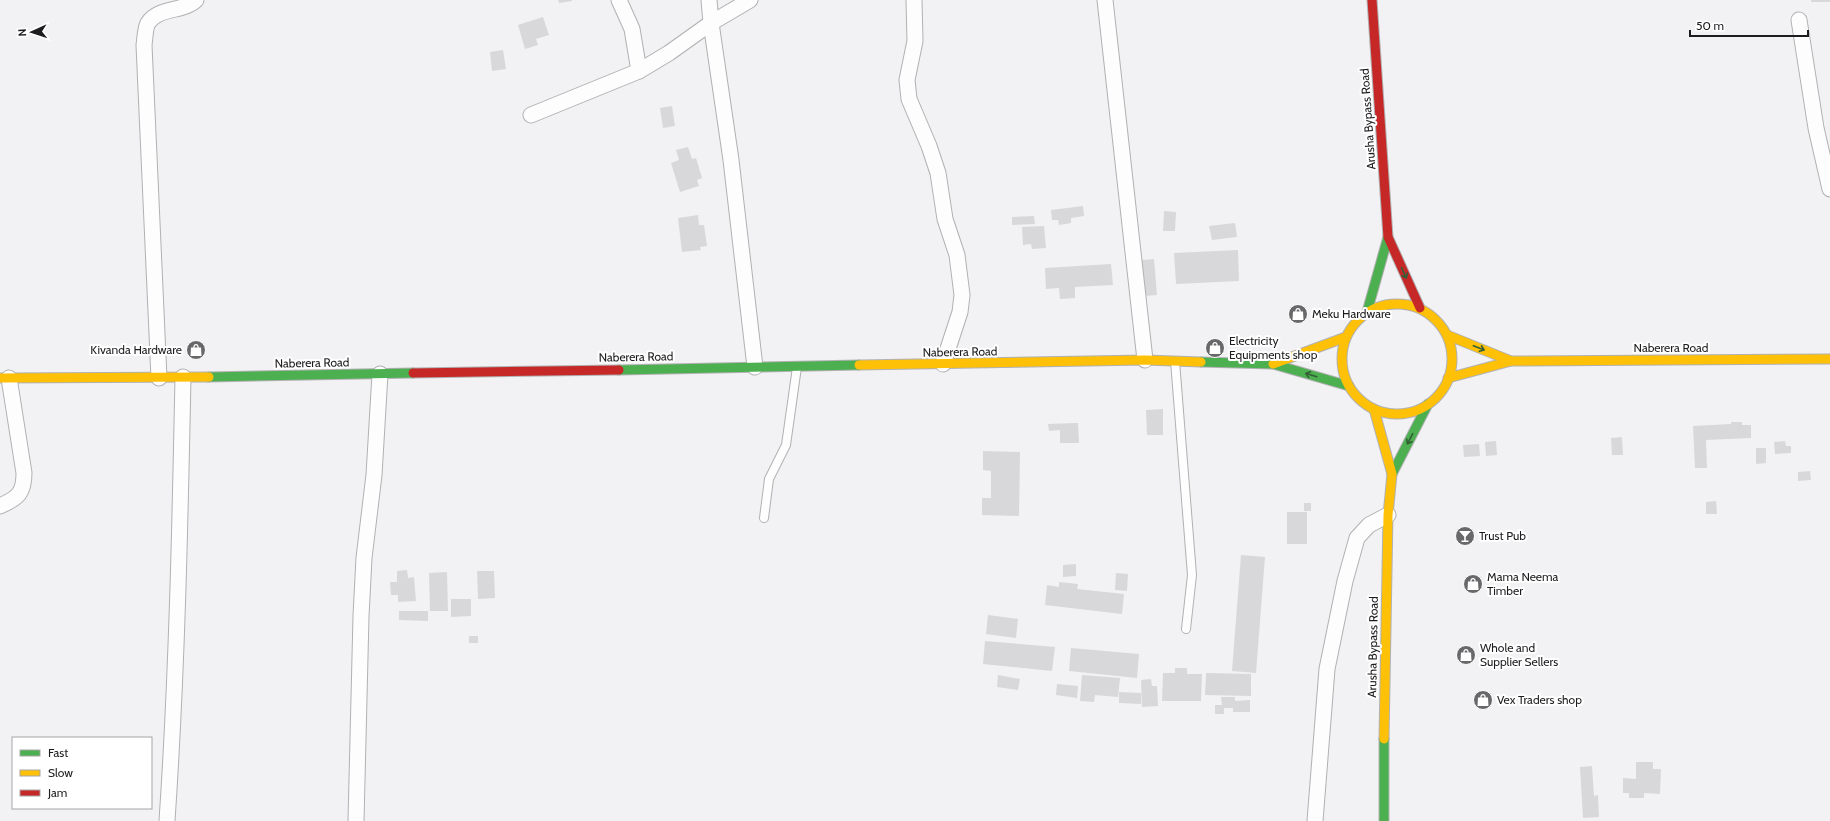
<svg xmlns="http://www.w3.org/2000/svg" width="1830" height="821" font-family="Cabin,sans-serif">
	<rect width="100%" height="100%" fill="#f2f2f5"/>
	<g fill="#d8d8da">
		<path d="M558,0H572V1L559,3Z"/>
		<rect x="1811" y="0" width="19" height="2"/>
		<path d="M543,17L549,35L536,39L538,45L525,49L518,25Z"/>
		<path d="M503,50L506,69L492,71L490,52Z"/>
		<path d="M672,106L675,126L663,128L660,108Z"/>
		<path d="M688,147L692,159L696,158L702,178L697,180L699,186L680,192L671,163L679,160L676,150Z"/>
		<path d="M1083,206L1084,216L1071,218V223L1059,225L1058,220H1052L1051,210Z"/>
		<path d="M1164,211L1176,212L1175,231H1163Z"/>
		<path d="M698,215L699,225H704L707,246L700,247L701,250L682,252L678,218Z"/>
		<path d="M1034,216L1035,224L1012,225V217Z"/>
		<path d="M1235,223L1237,237L1212,240L1209,226Z"/>
		<path d="M1044,226L1046,248L1032,249L1031,244L1023,245L1022,227Z"/>
		<path d="M1238,250L1239,281L1176,284L1174,253Z"/>
		<path d="M1154,259L1157,295L1145,296L1142,260Z"/>
		<path d="M1111,264L1113,285L1075,287V298L1060,299L1059,288L1046,289L1045,268Z"/>
		<path d="M1163,409V435H1147L1146,410Z"/>
		<path d="M1731,422H1742V425H1751V438L1706,440L1707,468H1695L1693,426L1731,424Z"/>
		<path d="M1078,423L1079,443H1060V430L1049,431L1048,424Z"/>
		<path d="M1622,437L1623,455H1612L1611,438Z"/>
		<path d="M1496,441L1497,455L1486,456L1485,442Z"/>
		<path d="M1785,441L1786,446H1791V453L1775,454L1774,442Z"/>
		<path d="M1479,444L1480,456L1464,457L1463,445Z"/>
		<path d="M1756,448H1766V463L1756,464Z"/>
		<path d="M983,451L1020,452L1019,516L982,515V498H991V471L983,470Z"/>
		<path d="M1810,471L1811,480L1798,481V472Z"/>
		<path d="M1716,501L1717,514H1706V502Z"/>
		<rect x="1304" y="503" width="7" height="8"/>
		<rect x="1287" y="512" width="20" height="32"/>
		<path d="M1241,555L1265,557L1256,673L1232,671Z"/>
		<path d="M1076,564V576L1063,577V565Z"/>
		<path d="M407,570L408,578L414,577L416,601L398,602V595H391L390,582H397V571Z"/>
		<path d="M477,571H494L495,598L478,599Z"/>
		<path d="M447,572L448,611H430L429,573Z"/>
		<path d="M1116,573L1128,574L1127,591L1115,590Z"/>
		<path d="M1059,582L1078,584L1077,589L1124,594L1122,614L1045,605L1047,585L1059,587Z"/>
		<path d="M451,599H471V616L451,617Z"/>
		<path d="M399,611H428V621L399,620Z"/>
		<path d="M988,615L1018,619L1016,638L986,634Z"/>
		<rect x="469" y="636" width="9" height="7"/>
		<path d="M985,641L1055,647L1052,671L983,664Z"/>
		<path d="M1071,648L1139,654L1137,678L1069,671Z"/>
		<path d="M1175,668H1187V674H1202L1201,701H1162L1163,673H1175Z"/>
		<path d="M1206,673L1251,674V696L1205,695Z"/>
		<path d="M998,675L1020,679L1018,690L997,687Z"/>
		<path d="M1082,675L1120,678L1118,697L1095,695L1094,702L1080,701Z"/>
		<path d="M1151,679L1152,686H1157L1158,706L1142,707L1141,680Z"/>
		<path d="M1057,684L1078,686L1077,698L1056,695Z"/>
		<path d="M1119,692L1141,693V704L1119,703Z"/>
		<path d="M1221,697H1235V701L1250,700V712H1233V708H1224V714H1215V705H1222Z"/>
		<path d="M1636,762H1653V769H1661L1660,794L1644,793V798H1629V793H1623V778L1636,779Z"/>
		<path d="M1592,766L1594,796L1598,795L1599,817L1583,818L1580,767Z"/>
	</g>
	<g fill="none" stroke-linecap="round" stroke-linejoin="round">
		<defs>
			<g id="lane">
				<path d="M1175,361L1192,575L1186,629"/>
				<path d="M764,518L769,479L786,445L797,367"/>
			</g>
			<g id="street">
				<path d="M619,0L632,29L639,71"/>
				<path d="M709,0L711,23L731,160L755,367"/>
				<path d="M914,0L915,41L907,80L909,99L929,146L938,173L945,219L957,255L962,295L960,312L943,364"/>
				<path d="M1105,0L1145,360"/>
				<path d="M1799,20L1816,128L1830,189"/>
				<path d="M531,115L639,71L669,53L711,23L750,0"/>
				<path d="M159,378L144,45C145,39 145,28 148,23C158,7 184,12 196,0"/>
				<path d="M0,506C18,498 24,493 24,473L9,378"/>
				<path d="M167,821C177,673 180,525 183,377"/>
				<path d="M356,821L361,616L364,558L374,475L380,374"/>
				<path d="M1315,821L1327,669L1345,581L1357,538L1369,525L1388,515"/>
			</g>
			<g id="fast">
				<path d="M1367,312L1388,237"/>
				<path d="M1201,362L1273,364L1349,386"/>
				<path d="M619,370L859,365"/>
				<path d="M209,377L413,373"/>
				<path d="M1392,474L1428,404"/>
				<path d="M1384,739V821"/>
			</g>
			<g id="slow">
				<circle cx="1397" cy="359" r="55"/>
				<path d="M1447,335L1511,361"/>
				<path d="M1273,364L1346,337"/>
				<path d="M859,365L1145,360L1201,362"/>
				<path d="M0,378L209,377"/>
				<path d="M1448,378L1511,361L1830,359"/>
				<path d="M1374,409L1392,474L1388,515L1384,739"/>
			</g>
			<g id="jam">
				<path d="M1372,0L1388,237L1420,308"/>
				<path d="M413,373L619,370"/>
			</g>
		</defs>
		<use href="#lane" stroke="#b1b1b2" stroke-width="10"/>
		<use href="#street" stroke="#b1b1b2" stroke-width="17"/>
		<use href="#fast" stroke="#b1b1b2" stroke-width="11"/>
		<use href="#slow" stroke="#b1b1b2" stroke-width="11"/>
		<use href="#jam" stroke="#b1b1b2" stroke-width="11"/>
		<use href="#lane" stroke="#fdfdfe" stroke-width="8"/>
		<use href="#street" stroke="#fdfdfe" stroke-width="15"/>
		<use href="#fast" stroke="#4caf50" stroke-width="9"/>
		<use href="#slow" stroke="#ffc107" stroke-width="9"/>
		<use href="#jam" stroke="#c62828" stroke-width="9"/>
	</g>
	<defs><path id="oneway-shaft" d="M-6 0H5M1.5-3L5.5 0L1.5 3" fill="none" stroke-width="1.6" stroke-linecap="round" stroke-linejoin="round"/></defs>
	<g stroke="#325f35">
		<use href="#oneway-shaft" transform="translate(1404 273) rotate(66)"/>
		<use href="#oneway-shaft" transform="translate(1479 348) rotate(21)"/>
		<use href="#oneway-shaft" transform="translate(1311 375) rotate(-163)"/>
		<use href="#oneway-shaft" transform="translate(1410 439) rotate(117)"/>
	</g>
	<defs>
		<symbol id="shop-disc" viewBox="-11 -11 22 22"><circle r="9.5" fill="#68686a" stroke="#fff"/><path d="M-5-2.5h2.3a2.7 3.5 0 0 1 5.4 0H5L5.5 6h-11ZM-1.5-2.5h3a1.5 2.3 0 0 0-3 0Z" fill="#fff"/></symbol>
		<symbol id="bar-disc" viewBox="-11 -11 22 22"><circle r="9.5" fill="#68686a" stroke="#fff"/><path d="M-6-5H6L.8 .8V4.5H3.5V6h-7V4.5H-.8V.8Z" fill="#fff"/></symbol>
	</defs>
	<g fill-rule="evenodd">
		<use href="#shop-disc" x="1287" y="303" width="22" height="22"/>
		<use href="#shop-disc" x="1204" y="337" width="22" height="22"/>
		<use href="#shop-disc" x="185" y="339" width="22" height="22"/>
		<use href="#bar-disc" x="1454" y="525" width="22" height="22"/>
		<use href="#shop-disc" x="1462" y="573" width="22" height="22"/>
		<use href="#shop-disc" x="1455" y="644" width="22" height="22"/>
		<use href="#shop-disc" x="1472" y="689" width="22" height="22"/>
	</g>
	<g text-anchor="middle" stroke-width="4" stroke-linejoin="round" paint-order="stroke">
		<g font-size="12" fill="#1d1d1f" stroke="#fff">
			<text transform="translate(1368 119) rotate(-94)" y="4">Arusha Bypass Road</text>
			<text x="1671" y="352">Naberera Road</text>
			<text transform="translate(960 352) rotate(-1)" y="4">Naberera Road</text>
			<text transform="translate(636 357) rotate(-1)" y="4">Naberera Road</text>
			<text transform="translate(312 363) rotate(-1)" y="4">Naberera Road</text>
			<text transform="translate(1373 647) rotate(-89)" y="4">Arusha Bypass Road</text>
		</g>
		<g font-size="12" fill="#1d1d1f" stroke="#fff" text-anchor="start">
			<text x="1312" y="318">Meku Hardware</text>
			<text x="1229" y="345">Electricity<tspan x="1229" dy="14">Equipments shop</tspan></text>
			<text x="182" y="354" text-anchor="end">Kivanda Hardware</text>
			<text x="1479" y="540">Trust Pub</text>
			<text x="1487" y="581">Mama Neema<tspan x="1487" dy="14">Timber</tspan></text>
			<text x="1480" y="652">Whole and<tspan x="1480" dy="14">Supplier Sellers</tspan></text>
			<text x="1497" y="704">Vex Traders shop</text>
		</g>
	</g>
	<rect x="12" y="737" width="140" height="72" fill="#ffffff" stroke="#a5a5a5"/>
	<rect x="20" y="750" width="20" height="6" fill="#4caf50" stroke="#a5a5a5"/>
	<text x="48" y="757" font-size="12" fill="#1d1d1f">Fast</text>
	<rect x="20" y="770" width="20" height="6" fill="#ffc107" stroke="#a5a5a5"/>
	<text x="48" y="777" font-size="12" fill="#1d1d1f">Slow</text>
	<rect x="20" y="790" width="20" height="6" fill="#c62828" stroke="#a5a5a5"/>
	<text x="48" y="797" font-size="12" fill="#1d1d1f">Jam</text>
	<g transform="translate(32 32) rotate(267)" stroke="#ffffff" stroke-width="3" paint-order="stroke">
	<path d="M0-3L7 15L0 10L-7 15Z" fill="#1d1d1f"/>
	<text y="-6" font-size="11" font-weight="bold" text-anchor="middle" fill="#1d1d1f">N</text>
	</g>
	<path d="M1690 30v6h118v-6" fill="none" stroke="#1d1d1f" stroke-width="2"/>
	<text x="1696" y="30" font-size="12" fill="#1d1d1f" stroke="#ffffff" stroke-width="3" paint-order="stroke">50 m</text>
</svg>
